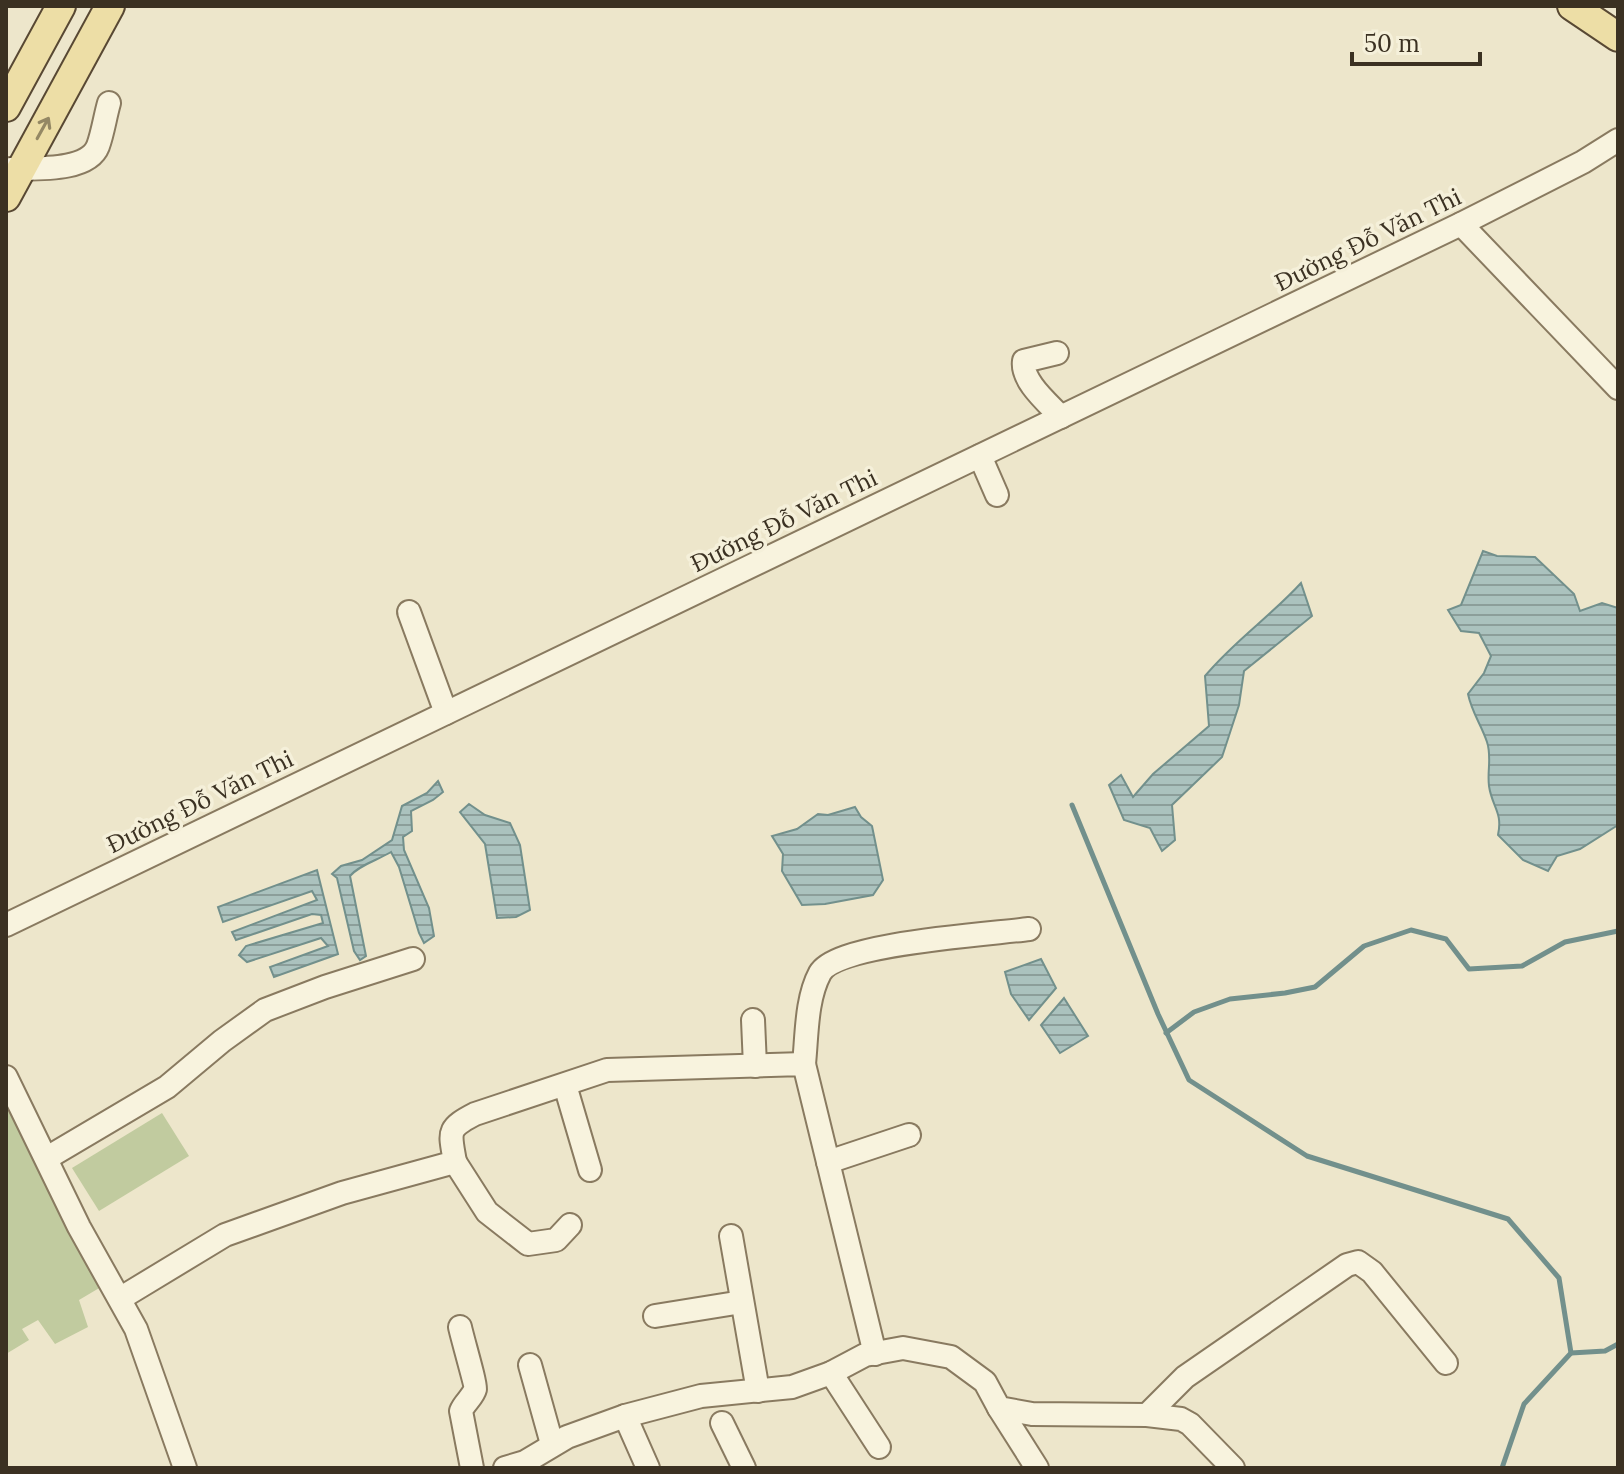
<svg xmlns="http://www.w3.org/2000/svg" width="1624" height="1474" font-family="Lora,serif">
	<defs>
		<pattern id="water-rules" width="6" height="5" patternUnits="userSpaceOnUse" patternTransform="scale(2)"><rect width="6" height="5" fill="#abc2be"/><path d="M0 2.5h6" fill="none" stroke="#8c9e9a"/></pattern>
	</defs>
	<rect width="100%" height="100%" fill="#ede6cb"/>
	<g fill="#c1cb9f">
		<path d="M6,1090L106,1284L79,1300L88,1327L55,1344L38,1320L22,1329L29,1340L6,1354Z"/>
		<path d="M162,1113L189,1156L99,1211L72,1168Z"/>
	</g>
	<g fill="url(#water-rules)" stroke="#72908c" stroke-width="2">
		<path d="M1483,551L1497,556L1535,557L1574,594L1580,611L1602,603L1618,608V825L1580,849L1557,856L1548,871L1523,860L1498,835C1503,812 1492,807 1489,786C1487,771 1492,757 1487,742C1481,724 1472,713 1468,694L1484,673L1491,656L1479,633L1461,631L1448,610L1461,605Z"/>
		<path d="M1301,583L1312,616L1244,671L1239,705L1222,757L1172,805L1175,840L1162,851L1150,828L1124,820L1109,785L1121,775L1133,797L1153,774L1209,726L1205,676C1234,641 1271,616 1301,583Z"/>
		<path d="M438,781L443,792L433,800L411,811L412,831L403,837L404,850L429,908L434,936L424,943L419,933L399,867L391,852C378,860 359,865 350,876L366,956L360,960L354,951L337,878L332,874L341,866L362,860L392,840L402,806L427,793Z"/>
		<path d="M469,804L485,815L510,823L520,845L530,910L516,917L497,918L485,844L460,812Z"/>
		<path d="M855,807L861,817L872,826L883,880L873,895L825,904L802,905L782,871L783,854L772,836L797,829L818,814L828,815Z"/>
		<path d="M317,870L338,954L274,977L270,967L328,946L321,938L247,962L239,955L246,946L323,923L321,915L312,914L236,940L232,932L317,900L312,891L223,922L218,907Z"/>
		<path d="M1041,959L1056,988L1029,1020L1011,994L1005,972Z"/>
		<path d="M1064,998L1088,1036L1060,1053L1041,1025Z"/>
	</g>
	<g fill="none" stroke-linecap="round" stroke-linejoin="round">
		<g stroke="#72908c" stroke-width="5">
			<path d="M1072,805L1158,1014L1189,1080L1307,1156L1508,1219L1559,1278L1571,1353L1524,1404L1502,1468"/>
			<path d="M1166,1033L1194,1012L1230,999L1285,993L1315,987L1364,946L1411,930L1446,939L1469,969L1522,966L1565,942L1618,931"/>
			<path d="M1571,1353L1605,1351L1618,1344"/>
		</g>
		<defs>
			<g id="minor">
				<path d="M11,169C35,168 88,172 98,146C103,132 105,117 109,103"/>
				<path d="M1461,224L1618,388"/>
				<path d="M1057,353L1024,361C1021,381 1048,403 1061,417"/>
				<path d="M980,456L997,495"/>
				<path d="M409,612L446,713"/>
				<path d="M6,925L1461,224L1583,162L1618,140"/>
				<path d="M753,1020L755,1066"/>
				<path d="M804,1064C807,1035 806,999 820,973C837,943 992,934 1029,929"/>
				<path d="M6,1077L79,1227L136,1329L185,1468"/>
				<path d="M565,1085L590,1170"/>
				<path d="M47,1158L167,1087L222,1041L265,1010L325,987L413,959"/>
				<path d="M455,1162L487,1212L528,1244L556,1240L570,1225"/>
				<path d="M828,1162L909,1135"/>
				<path d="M731,1236L758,1391"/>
				<path d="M121,1298L225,1235L342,1193L455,1162C450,1132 446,1129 475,1114L607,1070L804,1064L875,1354"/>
				<path d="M655,1316L742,1302"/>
				<path d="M460,1327C462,1337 476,1384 475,1389C473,1397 464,1403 461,1411L472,1468"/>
				<path d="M530,1365L552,1444"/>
				<path d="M831,1373L879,1447"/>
				<path d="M999,1408L1037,1468"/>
				<path d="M1147,1415L1185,1377L1347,1265L1358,1262L1372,1272L1446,1363"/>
				<path d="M625,1416L648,1468"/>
				<path d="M722,1423L744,1468"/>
				<path d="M505,1468L525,1462L567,1437L625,1416L701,1396L792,1387L831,1373L865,1355L903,1348L951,1357L985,1382L999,1408L1032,1414L1147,1415L1181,1419L1190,1424L1233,1468"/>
			</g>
			<g id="major">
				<path d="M1572,6L1618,37"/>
				<path d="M6,107L61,6"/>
				<path d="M6,197L110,6"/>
			</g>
		</defs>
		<use href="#minor" stroke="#897a60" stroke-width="26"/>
		<use href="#major" stroke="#584833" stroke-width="32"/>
		<use href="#minor" stroke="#f8f3de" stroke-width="22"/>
		<use href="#major" stroke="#eddea6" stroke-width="28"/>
	</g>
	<defs><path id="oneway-shaft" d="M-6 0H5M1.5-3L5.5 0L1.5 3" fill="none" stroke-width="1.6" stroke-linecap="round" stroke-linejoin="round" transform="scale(2)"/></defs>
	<use stroke="#948864" href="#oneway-shaft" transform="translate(43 128) rotate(-61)"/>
	<g text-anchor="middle" stroke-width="7" stroke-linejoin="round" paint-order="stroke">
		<g font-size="24" fill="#3b3122" stroke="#f5f0da">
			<text transform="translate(1368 240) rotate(-26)" y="8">Đường Đỗ Văn Thi</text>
			<text transform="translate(784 521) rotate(-26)" y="8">Đường Đỗ Văn Thi</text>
			<text transform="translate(200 802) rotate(-26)" y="8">Đường Đỗ Văn Thi</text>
		</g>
	</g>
	<rect width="1624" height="1474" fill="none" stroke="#3b3122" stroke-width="16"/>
	<path d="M1352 52v12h128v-12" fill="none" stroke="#3b3122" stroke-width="4"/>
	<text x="1364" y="52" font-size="24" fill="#3b3122" stroke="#f5f0da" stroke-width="6" paint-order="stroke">50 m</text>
</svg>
